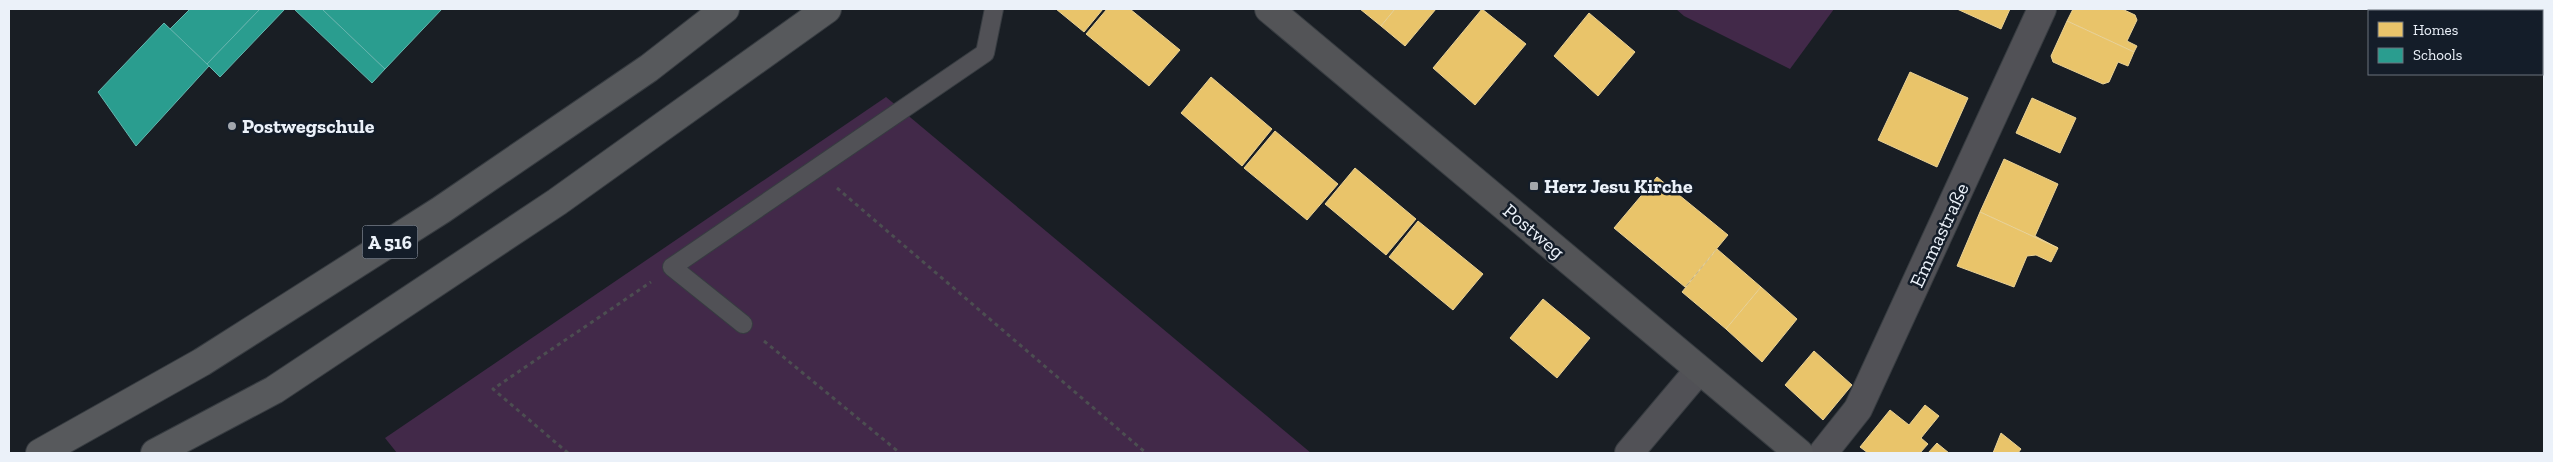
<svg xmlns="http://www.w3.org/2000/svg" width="2553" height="462" font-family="'Zilla Slab',serif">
	<rect width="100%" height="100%" fill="#191e24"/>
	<g fill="#422949">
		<path d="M1676,9H1834L1790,69L1684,16Z"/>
		<path d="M886,97L1311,453H397L385,438Z"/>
	</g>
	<g fill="#e9c46a" stroke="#ead295">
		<path d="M1056,9H1103L1084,32Z"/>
		<path d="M1107,9H1130L1180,50L1149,86L1086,34Z"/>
		<path d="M1360,9H1395L1381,26Z"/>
		<path d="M1395,9H1436L1405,46L1381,26Z"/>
		<path d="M1482,9L1526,44L1475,105L1433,68Z"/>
		<path d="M1957,9H2010L2001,29Z"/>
		<path d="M2073,9H2122L2135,15L2137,20L2127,41L2137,46L2134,52L2067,21Z"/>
		<path d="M1589,13L1635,52L1598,96L1554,56Z"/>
		<path d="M2067,21L2134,52L2128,66L2118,62L2109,82L2103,84L2053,62L2051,56Z"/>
		<path d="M1910,72L1968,98L1937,167L1878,140Z"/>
		<path d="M1211,77L1272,129L1242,166L1181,113Z"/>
		<path d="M2032,98L2076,118L2060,153L2016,133Z"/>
		<path d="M1275,131L1338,184L1307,220L1244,168Z"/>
		<path d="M2004,159L2058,184L2035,236L2058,248L1980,212Z"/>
		<path d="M1355,168L1416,219L1386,255L1325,204Z"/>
		<path d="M1657,177L1728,235L1685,287L1614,228Z"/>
		<path d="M1980,212L2058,248L2051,262L2036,255L2027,256L2014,287L1957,266Z"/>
		<path d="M1418,221L1483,274L1453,310L1389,257Z"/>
		<path d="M1717,249L1761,287L1726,329L1682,292Z"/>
		<path d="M1761,287L1797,319L1762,362L1726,329Z"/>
		<path d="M1543,299L1590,338L1557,378L1510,338Z"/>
		<path d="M1814,351L1852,385L1823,420L1785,385Z"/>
		<path d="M1925,405L1939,416L1921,438L1928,444L1920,453H1868L1860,447L1890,410L1909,425Z"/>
		<path d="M2001,433L2021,449L2018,453H1993Z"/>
		<path d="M1937,443L1938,444L1949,453H1928Z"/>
	</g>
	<g fill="#2a9d8f" stroke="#64b6af">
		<path d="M190,9H260L207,64L170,29Z"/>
		<path d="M260,9H285L220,77L207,64Z"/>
		<path d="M294,9H322L385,69L372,83Z"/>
		<path d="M322,9H442L385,69Z"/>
		<path d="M164,23L209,66L136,146L98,92Z"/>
	</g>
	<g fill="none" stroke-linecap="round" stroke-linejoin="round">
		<defs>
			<path id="service" d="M743,324L672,267L985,53L994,9"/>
			<g id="minor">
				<path d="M1629,453L1699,370"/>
				<path d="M1823,453L1858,409L2042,9"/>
			</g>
			<path id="secondary" d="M1269,9L1799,453"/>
			<g id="motorway">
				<path d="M40,453L202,362L441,210L649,68L725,9"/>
				<path d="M155,453L274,390L557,202L827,9"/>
			</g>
		</defs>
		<use href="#service" stroke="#373c41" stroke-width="20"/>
		<use href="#minor" stroke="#373c41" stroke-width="30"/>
		<use href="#secondary" stroke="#373c41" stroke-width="30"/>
		<use href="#motorway" stroke="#373c41" stroke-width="30"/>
		<g stroke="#4c4e51" stroke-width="3" stroke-dasharray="4 4" stroke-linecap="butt">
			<path d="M837,188L1146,453"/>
			<path d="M764,341L900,453"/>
			<path d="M568,453L493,389L651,282"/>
		</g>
		<use href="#service" stroke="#515156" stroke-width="18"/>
		<use href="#minor" stroke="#515156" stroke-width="28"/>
		<use href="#secondary" stroke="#535457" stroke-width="28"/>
		<use href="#motorway" stroke="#57595c" stroke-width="28"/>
	</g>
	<g fill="#a2a7ae" stroke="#141d29" stroke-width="2">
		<circle cx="232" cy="126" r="5"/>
		<rect x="1529" y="181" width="10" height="10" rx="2.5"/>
	</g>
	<g text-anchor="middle" stroke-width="5" stroke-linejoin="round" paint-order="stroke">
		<rect fill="#141d29" stroke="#aab1bb" stroke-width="1" x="362.5" y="225.5" width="55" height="33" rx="4"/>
		<g font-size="19" font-weight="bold" fill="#ebf1f9">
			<text x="390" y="249">A 516</text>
		</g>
		<g font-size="20" font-weight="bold" fill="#ebf1f9" stroke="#141d29" text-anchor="start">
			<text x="242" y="133">Postwegschule</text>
			<text x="1544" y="193">Herz Jesu Kirche</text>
		</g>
		<g font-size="20" fill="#ebf1f9" stroke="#141d29">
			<text transform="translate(1534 231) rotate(40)" y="7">Postweg</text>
			<text transform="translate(1939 235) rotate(-65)" y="7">Emmastraße</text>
		</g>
	</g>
	<rect width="2553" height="462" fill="none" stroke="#ebf1f9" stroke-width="20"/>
	<rect x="2368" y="10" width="175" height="65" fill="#141d29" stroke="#6a727c"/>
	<rect x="2378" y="22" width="25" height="15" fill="#e9c46a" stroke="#6a727c"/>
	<text x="2413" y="35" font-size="15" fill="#ebf1f9">Homes</text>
	<rect x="2378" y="48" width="25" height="15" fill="#2a9d8f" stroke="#6a727c"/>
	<text x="2413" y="60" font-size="15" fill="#ebf1f9">Schools</text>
</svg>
